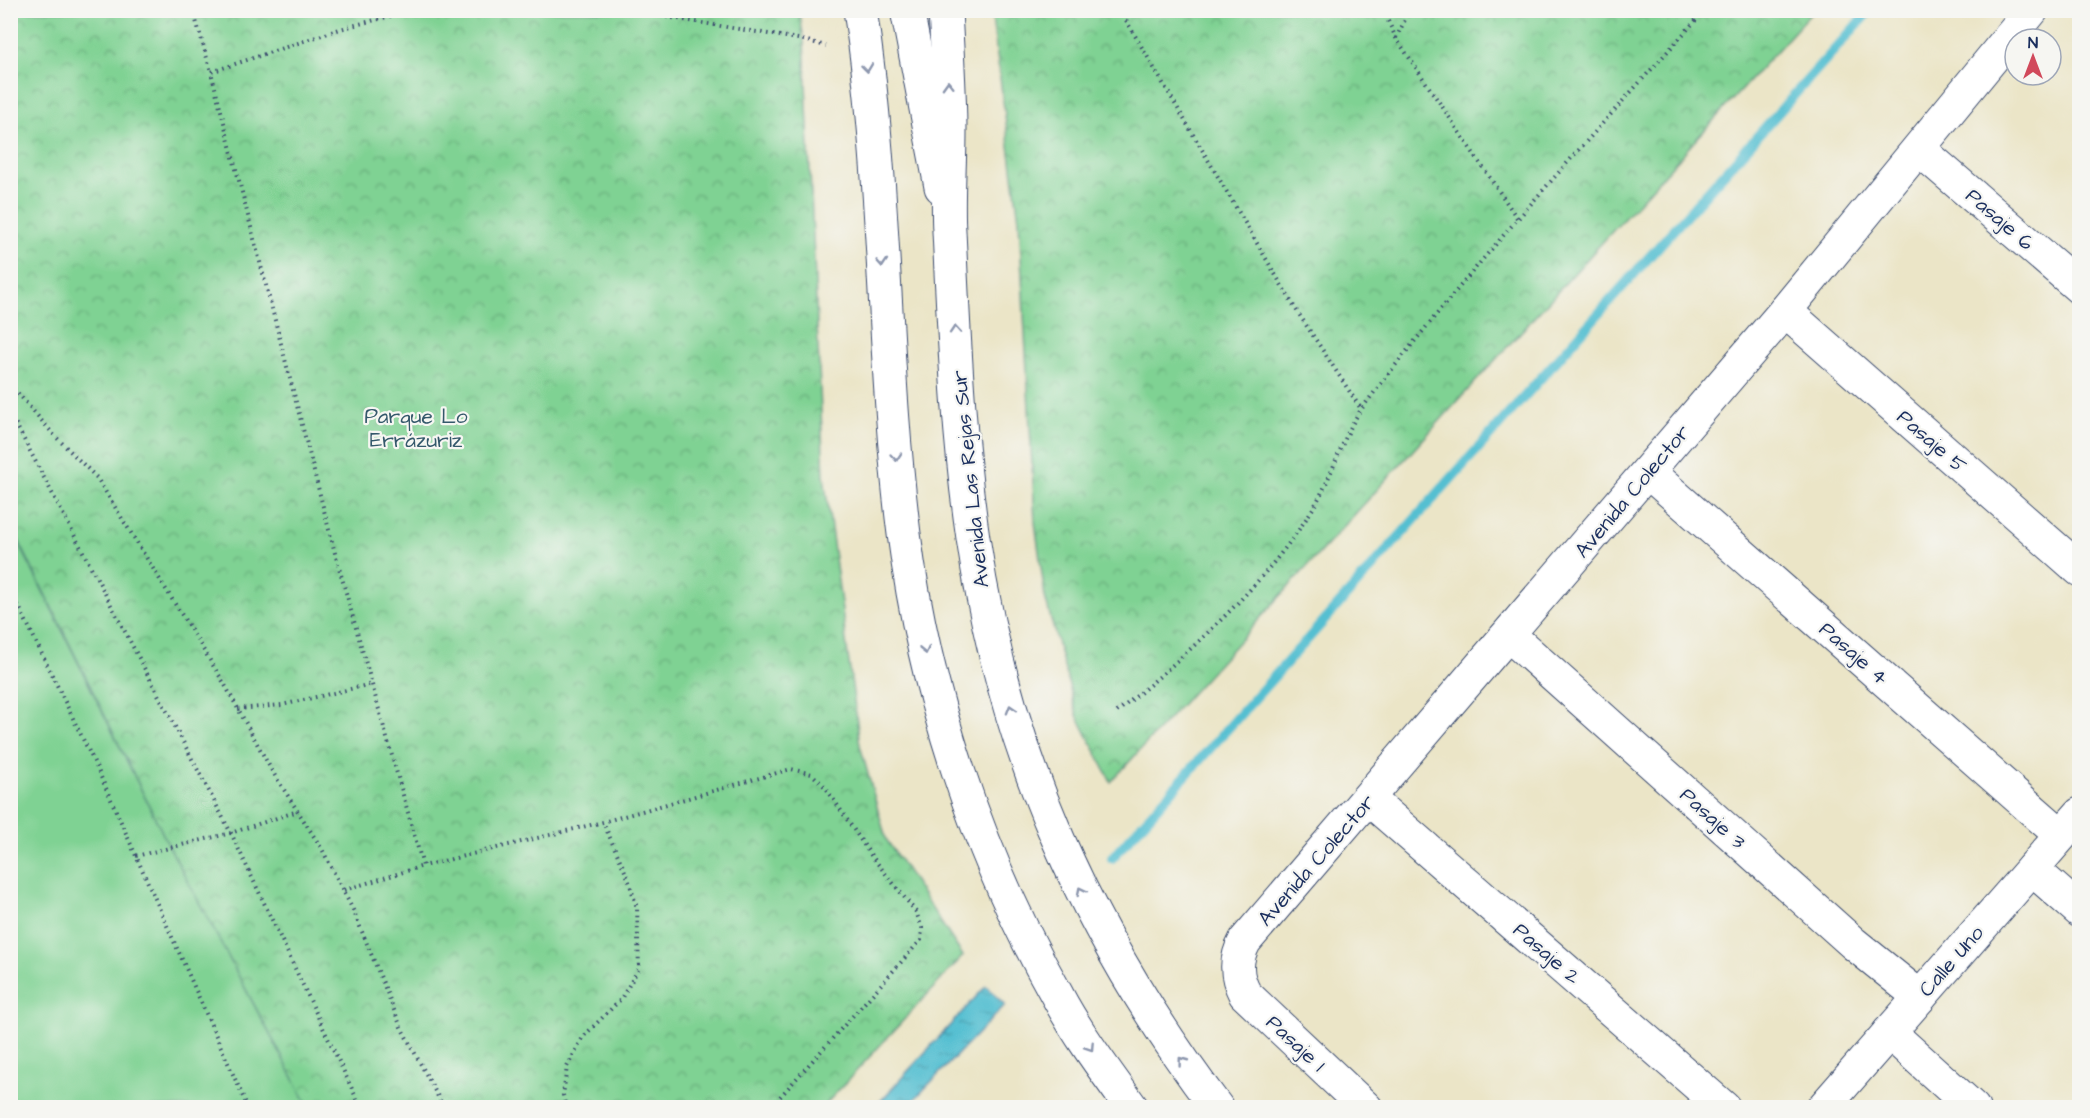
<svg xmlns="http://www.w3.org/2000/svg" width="2090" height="1118" font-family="'Architects Daughter',sans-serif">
	<defs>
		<pattern id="park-crowns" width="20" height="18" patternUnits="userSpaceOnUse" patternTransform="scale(1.5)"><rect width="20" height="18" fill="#7fd293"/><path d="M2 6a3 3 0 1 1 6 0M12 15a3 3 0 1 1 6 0" fill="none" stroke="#67ab7b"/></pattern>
		<pattern id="water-ripples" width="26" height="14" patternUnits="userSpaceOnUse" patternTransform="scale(1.5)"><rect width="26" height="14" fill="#55bfd1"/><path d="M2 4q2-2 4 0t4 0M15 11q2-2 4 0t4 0" fill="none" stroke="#469cad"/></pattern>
	</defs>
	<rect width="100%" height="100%" fill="#f6f6f2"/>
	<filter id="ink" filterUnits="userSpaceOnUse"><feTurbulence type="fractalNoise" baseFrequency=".0167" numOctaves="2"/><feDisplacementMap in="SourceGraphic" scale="12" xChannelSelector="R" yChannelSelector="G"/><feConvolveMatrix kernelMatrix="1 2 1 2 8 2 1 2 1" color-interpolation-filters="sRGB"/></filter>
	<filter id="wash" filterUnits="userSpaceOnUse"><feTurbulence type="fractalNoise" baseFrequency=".008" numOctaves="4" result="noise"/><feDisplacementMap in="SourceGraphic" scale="24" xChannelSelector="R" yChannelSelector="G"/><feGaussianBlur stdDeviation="1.35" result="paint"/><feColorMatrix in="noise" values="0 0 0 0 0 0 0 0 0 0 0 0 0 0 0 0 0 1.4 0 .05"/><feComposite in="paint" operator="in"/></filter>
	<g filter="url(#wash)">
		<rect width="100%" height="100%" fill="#ebe5c7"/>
		<path fill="#7fd293" stroke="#4d8078" stroke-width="1.5" d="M10,525L170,848L309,1107H11Z"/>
		<g fill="url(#park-crowns)" stroke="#4d8078" stroke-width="1.5">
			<path d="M10,11H799L804,40L824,476L860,745L886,839L963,956L823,1107H309L170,848L11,525Z"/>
			<path d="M991,11V10L1813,11L1111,782L1077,715L1045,597L1035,522L1019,220Z"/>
		</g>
		<path fill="url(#water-ripples)" stroke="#387798" stroke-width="1.5" d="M986,986L1005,1005L907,1107H875Z"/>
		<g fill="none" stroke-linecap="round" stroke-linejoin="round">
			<path stroke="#55bfd1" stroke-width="10" d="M1112,858L1870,10"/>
		</g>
	</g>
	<g filter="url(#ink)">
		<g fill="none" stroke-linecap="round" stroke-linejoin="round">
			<defs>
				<g id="minor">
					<path d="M907,10L941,187"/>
					<path d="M1920,150L2080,288"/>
					<path d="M1785,311L2080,570"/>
					<path d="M1648,472L2061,835"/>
					<path d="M1509,635L1853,943L1920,997"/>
					<path d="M1369,799L1724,1108"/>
					<path d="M2032,869L2080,911"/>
					<path d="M1889,1032L1973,1108"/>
					<path d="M1366,1108L1245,994C1235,975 1235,959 1245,941L1785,311L2032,10"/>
					<path d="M1823,1108L2080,814"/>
				</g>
				<g id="major">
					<path d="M860,10C887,184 882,360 904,534C925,695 978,856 1058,997C1079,1036 1106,1072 1132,1108"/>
					<path d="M945,10C947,51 950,92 950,132C950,165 947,198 949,231C954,333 958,437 973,538C1004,752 1087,936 1217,1108"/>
				</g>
			</defs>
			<use href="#minor" stroke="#3a4a6e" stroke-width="35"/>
			<use href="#major" stroke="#3a4a6e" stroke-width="35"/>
			<g stroke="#3a4a6e" stroke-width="4" stroke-dasharray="1.5 4.5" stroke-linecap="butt">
				<path d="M193,10L211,72"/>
				<path d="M414,10L340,29L211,72L336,557L423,866L603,822L791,769L812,774L826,788L870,854L916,912L922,928L921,940L770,1108"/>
				<path d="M625,10L804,40L826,46"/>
				<path d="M1120,10L1295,308L1361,409"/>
				<path d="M1383,10L1396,38L1517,218"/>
				<path d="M1396,38L1410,10"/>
				<path d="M10,384L54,435L97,478L224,683L272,771L322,849L354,912L401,1027L444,1108"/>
				<path d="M10,413L231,833L361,1108"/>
				<path d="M10,588L97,768L248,1108"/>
				<path d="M238,709L282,705L372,684"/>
				<path d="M1117,712C1188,654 1262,588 1312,510C1332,479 1343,433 1363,407C1469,268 1588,140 1705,10"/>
				<path d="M136,856L231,833L298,811"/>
				<path d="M344,890L423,866"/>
				<path d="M566,1108L563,1095L567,1067L583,1037L621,999L639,968L637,908L628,878L603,822"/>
			</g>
			<use href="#minor" stroke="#fff" stroke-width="33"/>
			<use href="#major" stroke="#fff" stroke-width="33"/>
		</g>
		<defs><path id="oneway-chevron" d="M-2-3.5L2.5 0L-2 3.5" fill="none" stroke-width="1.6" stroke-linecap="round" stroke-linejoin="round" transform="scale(1.5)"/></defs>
		<g stroke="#8d97ae">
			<use href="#oneway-chevron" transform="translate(867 68) rotate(83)"/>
			<use href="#oneway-chevron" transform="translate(948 85) rotate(-92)"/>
			<use href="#oneway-chevron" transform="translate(882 263) rotate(86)"/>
			<use href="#oneway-chevron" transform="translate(955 330) rotate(-94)"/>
			<use href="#oneway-chevron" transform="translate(896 457) rotate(85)"/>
			<use href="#oneway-chevron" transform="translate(925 650) rotate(77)"/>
			<use href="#oneway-chevron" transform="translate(1011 709) rotate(-107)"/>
			<use href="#oneway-chevron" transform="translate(1081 891) rotate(-117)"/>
			<use href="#oneway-chevron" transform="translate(1090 1047) rotate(57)"/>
			<use href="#oneway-chevron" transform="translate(1182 1061) rotate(-127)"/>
		</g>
	</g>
	<g text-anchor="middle" stroke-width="4.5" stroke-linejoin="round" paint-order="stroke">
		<g font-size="21" fill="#1b2f5e" stroke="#f6f6f2">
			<text transform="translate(2000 219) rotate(41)" y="7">Pasaje 6</text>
			<text transform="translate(1932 441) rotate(41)" y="7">Pasaje 5</text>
			<text transform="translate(970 479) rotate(-96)" y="7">Avenida Las Rejas Sur</text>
			<text transform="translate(1632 491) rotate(-50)" y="7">Avenida Colector</text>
			<text transform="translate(1854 653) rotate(41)" y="7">Pasaje 4</text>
			<text transform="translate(1713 818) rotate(42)" y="7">Pasaje 3</text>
			<text transform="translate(1316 860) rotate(-49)" y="7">Avenida Colector</text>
			<text transform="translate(1547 953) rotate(41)" y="7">Pasaje 2</text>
			<text transform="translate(1951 961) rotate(-49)" y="7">Calle Uno</text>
			<text transform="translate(1296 1043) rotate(43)" y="7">Pasaje 1</text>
		</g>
		<g font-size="21" fill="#34586b" stroke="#f6f6f2">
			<text x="416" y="423">Parque Lo<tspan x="416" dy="24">Errázuriz</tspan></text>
		</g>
	</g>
	<rect width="2090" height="1118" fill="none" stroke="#f6f6f2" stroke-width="36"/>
	<g transform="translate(2033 57)"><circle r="28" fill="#f6f6f2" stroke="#9ea6b7" stroke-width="1.5"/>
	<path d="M0-4.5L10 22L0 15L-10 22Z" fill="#d1495b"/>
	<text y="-9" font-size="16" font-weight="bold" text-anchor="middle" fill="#1b2f5e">N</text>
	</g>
</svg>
